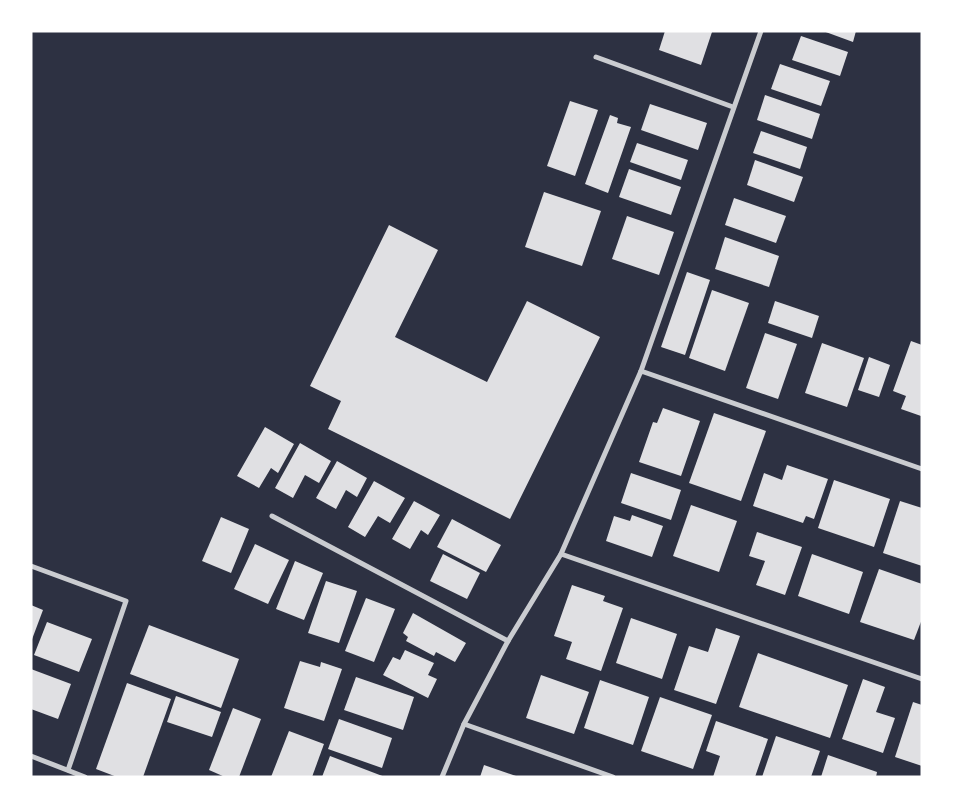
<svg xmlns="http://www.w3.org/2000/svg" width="953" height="808" font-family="'Public Sans',sans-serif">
	<rect width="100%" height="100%" fill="#2d3142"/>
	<g fill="#e0e0e3">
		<path d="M665,31L712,32L701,65L659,50Z"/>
		<path d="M823,31H856L853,42Z"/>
		<path d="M801,36L848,52L840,76L792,60Z"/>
		<path d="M780,64L830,81L821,106L771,89Z"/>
		<path d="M765,95L820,114L812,139L757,120Z"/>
		<path d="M570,101L598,110L575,176L547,166Z"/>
		<path d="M650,104L707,123L698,150L641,130Z"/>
		<path d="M610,115L618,118L617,123L631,127L608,193L585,184Z"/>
		<path d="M761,131L807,147L800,169L753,153Z"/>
		<path d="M637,143L688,160L681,180L630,162Z"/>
		<path d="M755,160L803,177L794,202L747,185Z"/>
		<path d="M629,169L681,187L671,215L619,197Z"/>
		<path d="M544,192L601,211L582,266L525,247Z"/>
		<path d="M734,198L786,216L776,243L725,225Z"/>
		<path d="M627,216L674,232L659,275L612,259Z"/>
		<path d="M389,225L438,250L395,337L487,382L527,301L600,337L510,519L328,429L341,401L310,386Z"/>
		<path d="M725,237L779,256L769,287L715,269Z"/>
		<path d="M687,272L710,280L685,355L661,347Z"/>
		<path d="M712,290L749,303L725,371L689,358Z"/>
		<path d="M775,301L819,316L812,338L768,323Z"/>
		<path d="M765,333L797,344L778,399L746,388Z"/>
		<path d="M911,341L922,345L921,416L901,409L906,396L893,391Z"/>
		<path d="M822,343L864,358L847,407L805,393Z"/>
		<path d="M869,357L890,365L879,397L858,390Z"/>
		<path d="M663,408L700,421L681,476L639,462L653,422L657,423Z"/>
		<path d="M714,413L766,431L741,501L689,483Z"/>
		<path d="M265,427L294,444L278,473L271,468L259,488L237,476Z"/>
		<path d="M300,443L331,461L319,483L305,475L293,498L275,488Z"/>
		<path d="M337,461L367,478L357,497L346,490L336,509L316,498Z"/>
		<path d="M787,465L828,479L814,519L806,516L803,523L753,506L764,473L782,480Z"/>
		<path d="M631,473L681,490L671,520L621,503Z"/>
		<path d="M834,480L890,499L874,547L818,528Z"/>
		<path d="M374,481L405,498L390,523L378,516L365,537L348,527Z"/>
		<path d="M414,501L440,515L428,535L421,530L410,549L392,539Z"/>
		<path d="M900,501L922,508V566L883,553Z"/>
		<path d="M691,505L737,521L719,572L673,556Z"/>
		<path d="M632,515L663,526L652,557L606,541L614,516L630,521Z"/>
		<path d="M221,517L249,529L231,573L202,561Z"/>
		<path d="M452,519L501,545L486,572L437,547Z"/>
		<path d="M757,532L802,547L785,595L756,585L765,561L749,556Z"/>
		<path d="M255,544L289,560L268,604L234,589Z"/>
		<path d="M443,554L480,573L467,599L430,581Z"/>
		<path d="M812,554L863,572L849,614L798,596Z"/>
		<path d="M295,561L323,573L304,620L276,609Z"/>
		<path d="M879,569L922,584V619L914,640L860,622Z"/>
		<path d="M326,581L357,591L339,643L308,633Z"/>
		<path d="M572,585L605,596L603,601L623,608L601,671L566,659L572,642L554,636Z"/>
		<path d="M366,598L395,609L374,662L345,651Z"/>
		<path d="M31,605L43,610L31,642Z"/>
		<path d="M413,613L466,643L455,662L436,652L434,656L406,641L408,637L403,633Z"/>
		<path d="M631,618L677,634L662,679L616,663Z"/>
		<path d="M47,622L92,639L79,672L34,655Z"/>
		<path d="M149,625L239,659L221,708L130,674Z"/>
		<path d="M716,628L740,636L716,704L674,690L689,646L708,652Z"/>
		<path d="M405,650L434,663L428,675L437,679L428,698L383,675L393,657L400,660Z"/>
		<path d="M758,653L848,685L830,738L739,707Z"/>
		<path d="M300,661L320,667L321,662L342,669L324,721L284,708Z"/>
		<path d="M31,669L71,684L58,719L31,709Z"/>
		<path d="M541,675L589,692L574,734L526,718Z"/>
		<path d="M356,677L414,697L403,730L344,710Z"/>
		<path d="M863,679L885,687L876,712L895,718L883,753L842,739Z"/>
		<path d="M600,680L649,697L633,745L584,728Z"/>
		<path d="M127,683L171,699L143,777H117L96,769Z"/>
		<path d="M176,696L221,712L212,737L167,722Z"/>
		<path d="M660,697L712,715L693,769L641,751Z"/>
		<path d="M913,702L922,705V766L895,757Z"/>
		<path d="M233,708L261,719L239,777H225L209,770Z"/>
		<path d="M339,719L392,738L382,768L328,749Z"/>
		<path d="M716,721L768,739L755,777H713L720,756L706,751Z"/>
		<path d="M289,731L324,744L312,777H271Z"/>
		<path d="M776,736L820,751L811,777H762Z"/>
		<path d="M828,755L877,772L876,777H821Z"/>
		<path d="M330,756L385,777H322Z"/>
		<path d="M484,765L516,776V777H480Z"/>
	</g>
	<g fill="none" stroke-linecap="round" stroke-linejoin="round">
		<g stroke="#caccd0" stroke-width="5">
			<path d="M596,57L733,107"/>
			<path d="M641,371L761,31"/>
			<path d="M272,516L508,641"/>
			<path d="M561,554L922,679"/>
			<path d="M31,566L126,601L68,770"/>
			<path d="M464,724L613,777"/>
			<path d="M31,756L85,777"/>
			<path d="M442,777L464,724L508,641L561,554L641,371L922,469"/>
		</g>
	</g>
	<rect width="953" height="808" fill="none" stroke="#ffffff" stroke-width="65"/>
</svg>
